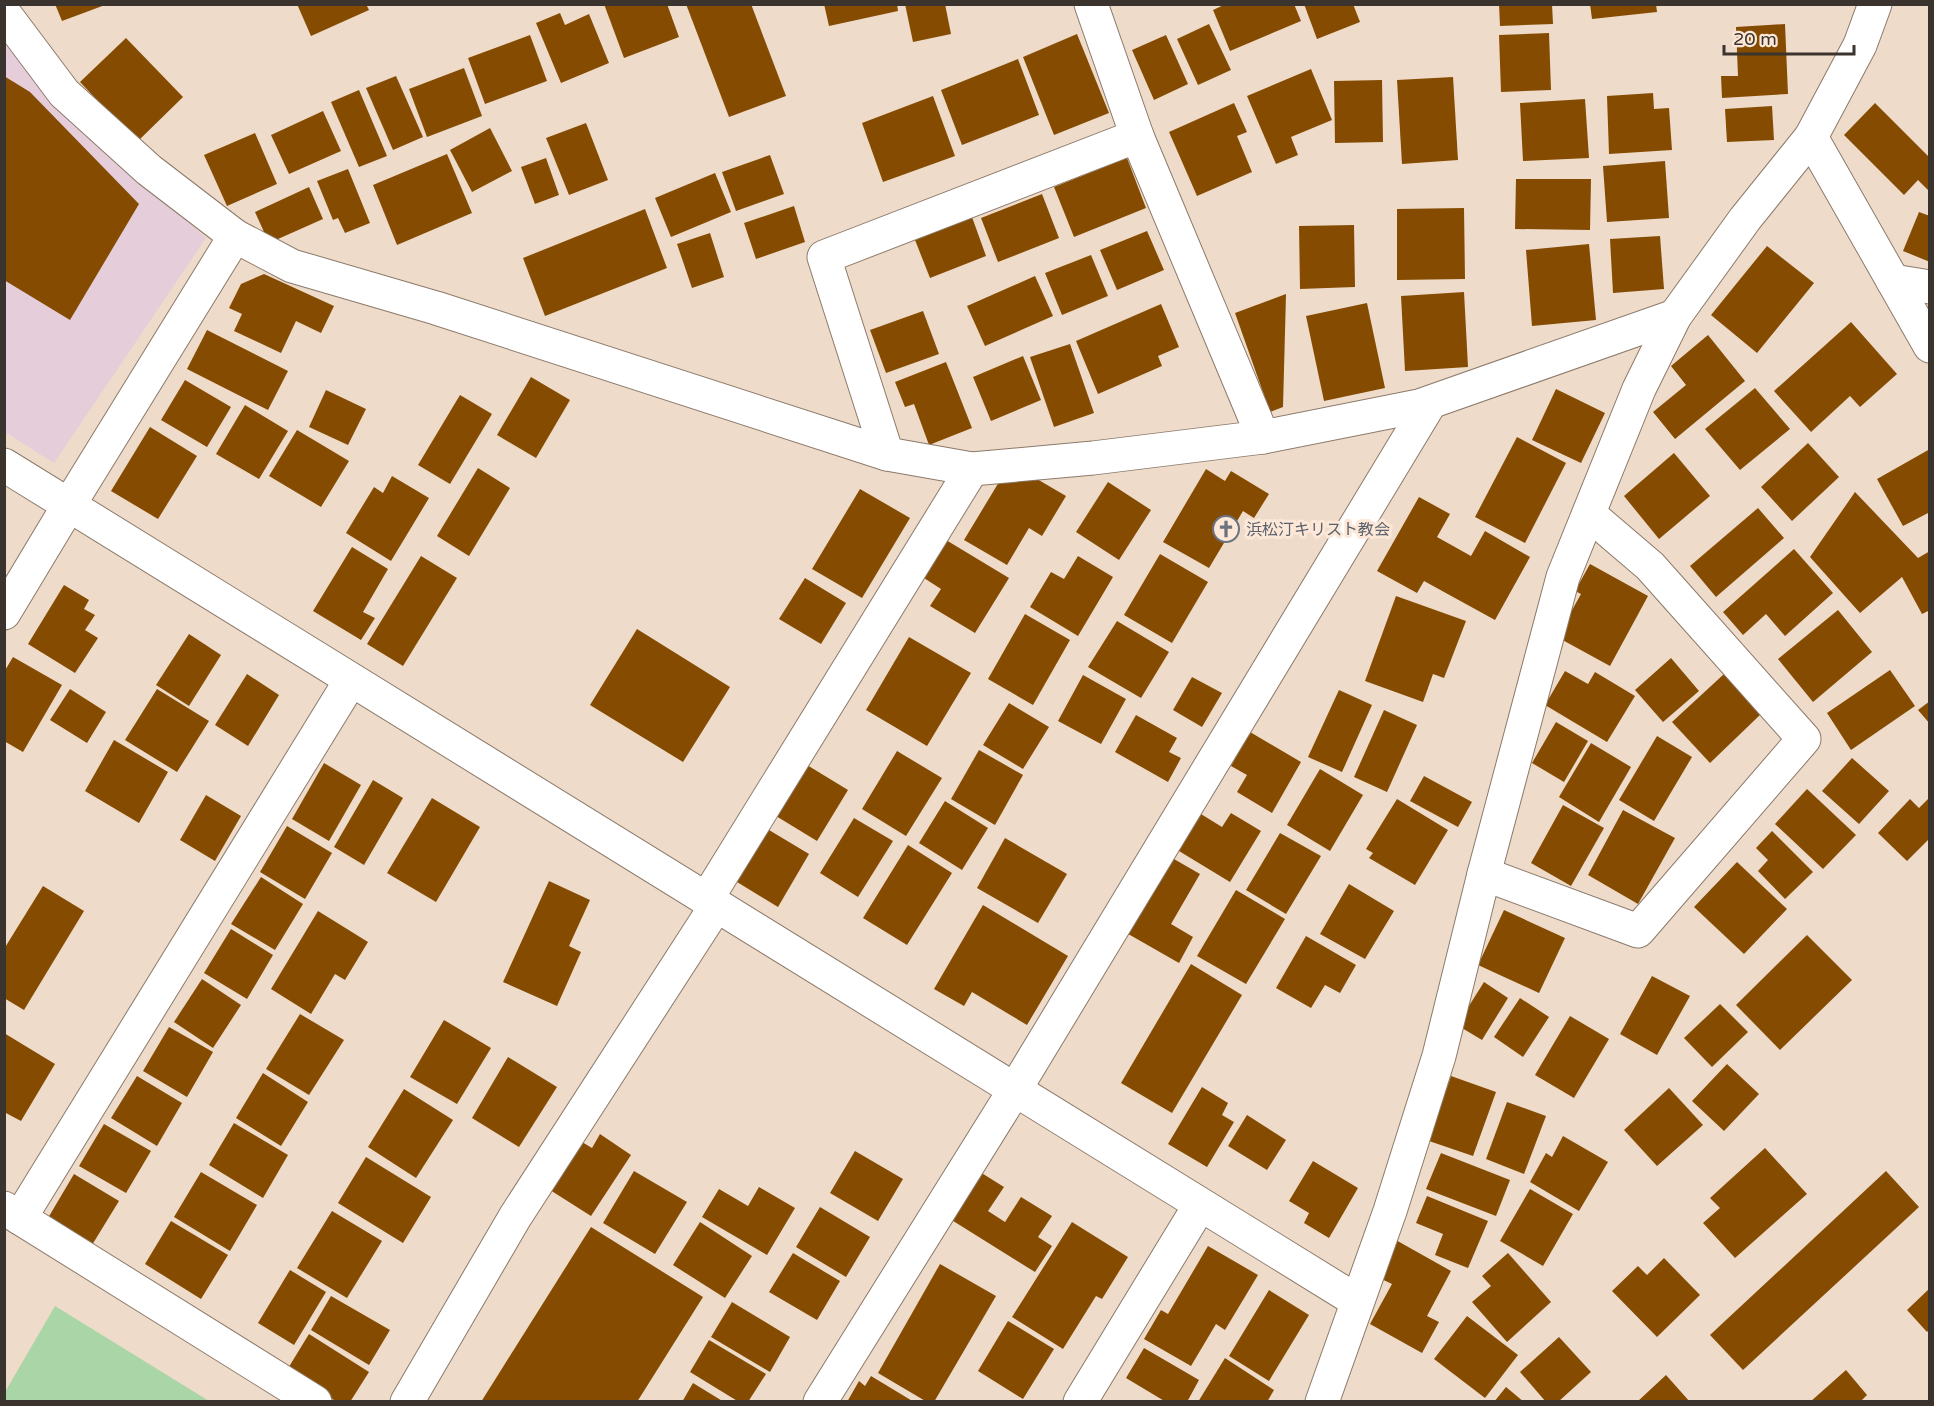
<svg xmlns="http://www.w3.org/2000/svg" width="1934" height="1406" font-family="'Varela Round','Noto Sans JP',sans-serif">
	<rect width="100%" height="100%" fill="#efdbca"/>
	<path fill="#e5ceda" d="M4,37L51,101L206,238L54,463L5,432Z"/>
	<path fill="#aad5a6" d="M55,1306L209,1401H5V1392Z"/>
	<g fill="#854c01">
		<path d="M55,4H105V5L62,21Z"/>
		<path d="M297,4H366L369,10L311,36Z"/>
		<path d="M604,4H667L679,37L624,58Z"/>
		<path d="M686,4H751L786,96L729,117Z"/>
		<path d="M824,4H897L898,11L829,26Z"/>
		<path d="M905,4H945L951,34L913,42Z"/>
		<path d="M1226,4H1294L1301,21L1230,51L1213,10Z"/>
		<path d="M1304,4H1353L1360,22L1317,39Z"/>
		<path d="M1499,4H1552L1553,24L1500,26Z"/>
		<path d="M1590,4H1656L1657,12L1592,19Z"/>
		<path d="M560,13L565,25L589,14L609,63L561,83L536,23Z"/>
		<path d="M1209,24L1231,70L1198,85L1177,39Z"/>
		<path d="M1785,24L1788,94L1722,98L1721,76H1738L1736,27Z"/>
		<path d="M1549,33L1551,90L1501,92L1499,35Z"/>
		<path d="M1077,34L1109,113L1054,135L1023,57Z"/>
		<path d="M530,35L547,81L485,104L468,58Z"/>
		<path d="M1166,35L1188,84L1154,100L1132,50Z"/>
		<path d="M126,38L183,97L137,142L80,82Z"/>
		<path d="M1018,59L1039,115L962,145L941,90Z"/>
		<path d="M464,68L482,116L427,137L409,89Z"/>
		<path d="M1311,69L1332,120L1291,137L1298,155L1276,164L1247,96Z"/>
		<path d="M4,76L30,92L139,204L70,320L4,280Z"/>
		<path d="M396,76L423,137L393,150L366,88Z"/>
		<path d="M1453,77L1458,160L1402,164L1397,80Z"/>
		<path d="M1382,80L1383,142L1335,143L1334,81Z"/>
		<path d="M359,90L387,156L359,167L331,102Z"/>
		<path d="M1653,93L1654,109L1669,108L1672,150L1609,154L1607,96Z"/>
		<path d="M933,96L955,156L883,182L862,123Z"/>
		<path d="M1585,99L1589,158L1523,161L1520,103Z"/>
		<path d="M1234,103L1247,132L1237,136L1252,172L1197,196L1169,132Z"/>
		<path d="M1875,103L1930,158V192L1918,180L1904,195L1844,135Z"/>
		<path d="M1772,106L1774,140L1727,142L1725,109Z"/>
		<path d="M323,111L341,151L289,174L271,135Z"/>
		<path d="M586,123L608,180L569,195L546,138Z"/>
		<path d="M490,128L512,171L472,192L450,150Z"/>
		<path d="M255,133L277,184L227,206L204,155Z"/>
		<path d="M447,154L472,213L397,245L373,185Z"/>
		<path d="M770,155L784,194L736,211L722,172Z"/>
		<path d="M546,158L559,195L535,204L521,167Z"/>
		<path d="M1127,158L1146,208L1074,237L1054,187Z"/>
		<path d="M1665,161L1669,218L1607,222L1603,166Z"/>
		<path d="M348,169L370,223L345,233L338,218L333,220L317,181Z"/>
		<path d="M715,173L731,212L671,237L655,198Z"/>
		<path d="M1516,179H1591L1590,230L1515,229Z"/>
		<path d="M309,187L323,219L269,243L255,212Z"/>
		<path d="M1042,194L1059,238L998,262L981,218Z"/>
		<path d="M794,206L805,242L756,259L744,223Z"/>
		<path d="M1464,208L1465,279L1397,280V209Z"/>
		<path d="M645,209L667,268L545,316L523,258Z"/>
		<path d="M1919,212L1930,216V262L1903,251Z"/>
		<path d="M972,217L986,256L930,278L915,240Z"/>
		<path d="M1354,225L1355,287L1300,289L1299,226Z"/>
		<path d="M1147,231L1164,270L1117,290L1100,250Z"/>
		<path d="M710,233L724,277L692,288L677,244Z"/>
		<path d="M1660,236L1664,289L1613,293L1610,239Z"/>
		<path d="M1589,244L1596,320L1532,326L1526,250Z"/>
		<path d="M1767,246L1814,283L1757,353L1711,315Z"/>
		<path d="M1091,255L1108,296L1062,315L1045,273Z"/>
		<path d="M264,274L334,306L321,333L296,321L281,353L234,331L242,314L229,308L241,284Z"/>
		<path d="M1035,276L1053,316L985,346L967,306Z"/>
		<path d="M1464,292L1468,367L1405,371L1401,296Z"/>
		<path d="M1286,294L1283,407L1270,412L1235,313Z"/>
		<path d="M1367,303L1385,388L1324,401L1306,316Z"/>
		<path d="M1161,304L1179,347L1158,356L1162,366L1098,394L1076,341Z"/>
		<path d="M923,311L939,354L886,373L870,330Z"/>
		<path d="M1851,322L1897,374L1860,407L1850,396L1811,432L1774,391Z"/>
		<path d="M207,330L288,371L268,410L187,369Z"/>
		<path d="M1708,335L1745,381L1675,439L1653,412L1686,385L1671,366Z"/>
		<path d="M1070,344L1094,413L1054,427L1030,357Z"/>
		<path d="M1023,356L1041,400L991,421L973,377Z"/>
		<path d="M946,362L972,428L929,445L914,404L905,407L895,382Z"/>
		<path d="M531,377L570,400L536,458L497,435Z"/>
		<path d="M185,380L231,407L207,447L161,420Z"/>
		<path d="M1755,388L1790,429L1740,470L1705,429Z"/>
		<path d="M1556,389L1605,413L1581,463L1532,440Z"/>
		<path d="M326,390L366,409L348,445L309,427Z"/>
		<path d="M460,395L492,414L450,484L418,465Z"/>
		<path d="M245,405L288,431L259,479L216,454Z"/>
		<path d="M150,427L197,456L158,519L111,491Z"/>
		<path d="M297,430L349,461L321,507L269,476Z"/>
		<path d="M1517,437L1566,463L1525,543L1475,517Z"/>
		<path d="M1808,443L1839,477L1792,521L1761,487Z"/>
		<path d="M1930,449V512L1903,526L1877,479Z"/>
		<path d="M1674,453L1710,496L1659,539L1624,496Z"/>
		<path d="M478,468L510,488L469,556L437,536Z"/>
		<path d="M1206,469L1225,481L1231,471L1269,494L1254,518L1243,511L1209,568L1163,542Z"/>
		<path d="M392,476L429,498L391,561L346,533L374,487L383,493Z"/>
		<path d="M1037,479L1066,496L1042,536L1029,528L1007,565L964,540L999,482Z"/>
		<path d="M1108,482L1151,510L1119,560L1076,532Z"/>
		<path d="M860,489L910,518L862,598L812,569Z"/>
		<path d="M1855,492L1918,558L1930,551V610L1922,614L1902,577L1860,613L1810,557Z"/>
		<path d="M1419,497L1450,514L1437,537L1471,556L1485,531L1530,557L1495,620L1424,581L1417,593L1377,571Z"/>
		<path d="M1758,508L1784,538L1716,597L1690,566Z"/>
		<path d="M946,540L1009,578L975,633L930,606L941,589L924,578Z"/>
		<path d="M352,547L388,569L363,612L375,618L361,640L313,611Z"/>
		<path d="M1794,549L1833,593L1785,636L1766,614L1743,635L1723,612Z"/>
		<path d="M1160,554L1208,582L1172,643L1124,615Z"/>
		<path d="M421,556L457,578L403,666L367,644Z"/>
		<path d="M1078,556L1113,577L1078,636L1030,607L1051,572L1064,579Z"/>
		<path d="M1590,564L1648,596L1610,666L1557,637L1581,594L1575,591Z"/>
		<path d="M805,578L846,603L821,644L779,619Z"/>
		<path d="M64,585L89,600L84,609L95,615L85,630L98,638L75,673L28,644Z"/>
		<path d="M1396,596L1466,621L1444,678L1433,674L1423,702L1365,681Z"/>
		<path d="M1838,610L1872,652L1813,702L1778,659Z"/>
		<path d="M1025,614L1070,640L1033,705L988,679Z"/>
		<path d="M1117,621L1169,652L1141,698L1088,667Z"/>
		<path d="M637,629L730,687L683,762L590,705Z"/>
		<path d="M189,634L221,655L189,706L156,685Z"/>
		<path d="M909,637L971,673L927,746L866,710Z"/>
		<path d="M13,657L62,685L23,752L4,741V672Z"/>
		<path d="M1671,658L1699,691L1663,722L1635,690Z"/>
		<path d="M1890,670L1915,706L1851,750L1827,713Z"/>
		<path d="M1565,671L1588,684L1595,672L1635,696L1607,742L1545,705Z"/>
		<path d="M247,674L279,695L248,746L215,725Z"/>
		<path d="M1724,674L1761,714L1710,763L1672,722Z"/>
		<path d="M1083,675L1126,699L1101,744L1058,721Z"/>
		<path d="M1192,677L1222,693L1202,727L1173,710Z"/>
		<path d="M70,689L106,712L87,743L50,720Z"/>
		<path d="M157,689L209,721L177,772L125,740Z"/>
		<path d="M1339,690L1372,705L1342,772L1308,757Z"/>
		<path d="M1930,701V724L1918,710Z"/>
		<path d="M1009,703L1049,727L1023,769L983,745Z"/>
		<path d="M1384,710L1417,725L1387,792L1354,777Z"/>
		<path d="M1136,715L1177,738L1169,752L1181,758L1168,782L1115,752Z"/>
		<path d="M1556,722L1588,741L1564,782L1532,763Z"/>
		<path d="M1250,732L1301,762L1272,813L1237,792L1247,775L1231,766Z"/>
		<path d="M1657,736L1692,757L1654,821L1619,800Z"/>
		<path d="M114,740L168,772L139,823L85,791Z"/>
		<path d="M1591,743L1631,767L1599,822L1559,797Z"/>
		<path d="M979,750L1023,775L995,825L951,799Z"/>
		<path d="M897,751L942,778L906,836L862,809Z"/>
		<path d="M1852,758L1889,791L1859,824L1822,791Z"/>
		<path d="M324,763L361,785L329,841L292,819Z"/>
		<path d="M807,765L848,790L817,841L776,816Z"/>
		<path d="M1320,769L1363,795L1330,851L1287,825Z"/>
		<path d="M1424,776L1472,802L1458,827L1410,801Z"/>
		<path d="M373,780L403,798L364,865L334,847Z"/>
		<path d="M1807,789L1856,835L1823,869L1775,824Z"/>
		<path d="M206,795L241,816L215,861L180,840Z"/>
		<path d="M1930,797V838L1907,861L1878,833L1910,799L1919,808Z"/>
		<path d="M432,798L480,827L436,902L387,873Z"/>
		<path d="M1397,799L1448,830L1415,885L1369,858L1373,853L1366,849Z"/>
		<path d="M945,801L988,828L962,870L919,843Z"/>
		<path d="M1563,805L1604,828L1571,886L1531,863Z"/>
		<path d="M1623,810L1675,838L1638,904L1588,875Z"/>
		<path d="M1196,811L1222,827L1231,813L1261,831L1230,882L1174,848Z"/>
		<path d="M854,818L893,841L858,897L820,873Z"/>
		<path d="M287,826L332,853L305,899L260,872Z"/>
		<path d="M769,830L809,854L778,907L737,882Z"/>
		<path d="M1772,831L1813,872L1785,899L1758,871L1768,860L1756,848Z"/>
		<path d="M1280,833L1321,856L1286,914L1246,890Z"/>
		<path d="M1005,838L1067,874L1038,923L977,888Z"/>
		<path d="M908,845L952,873L907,945L863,918Z"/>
		<path d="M1167,855L1200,874L1171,924L1193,937L1179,963L1123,931Z"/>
		<path d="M1737,862L1787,909L1744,954L1694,907Z"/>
		<path d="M261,877L303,904L275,950L231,924Z"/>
		<path d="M549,881L590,900L569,946L581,952L557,1006L503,982Z"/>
		<path d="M1349,884L1394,911L1365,959L1320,934Z"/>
		<path d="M43,886L84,911L24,1010L4,998V949Z"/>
		<path d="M1236,890L1285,919L1246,984L1197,956Z"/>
		<path d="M983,905L1068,956L1027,1025L972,992L964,1006L934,989Z"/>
		<path d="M1504,910L1565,938L1539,993L1478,965Z"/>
		<path d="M318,911L368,942L345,980L335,974L311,1014L271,989Z"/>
		<path d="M231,929L273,955L247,999L204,973Z"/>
		<path d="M1807,935L1852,980L1780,1050L1736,1005Z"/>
		<path d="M1306,936L1356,965L1340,993L1325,985L1311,1008L1276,988Z"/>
		<path d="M1191,964L1242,995L1172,1113L1121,1083Z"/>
		<path d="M1652,976L1690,996L1657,1055L1620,1034Z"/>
		<path d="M202,979L241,1005L213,1048L174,1022Z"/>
		<path d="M1484,982L1508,998L1482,1040L1457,1025Z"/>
		<path d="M1520,998L1549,1017L1523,1057L1494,1037Z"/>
		<path d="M1720,1004L1748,1032L1712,1067L1684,1038Z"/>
		<path d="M300,1014L344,1040L309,1095L266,1069Z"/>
		<path d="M1570,1016L1609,1039L1574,1098L1535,1075Z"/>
		<path d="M444,1020L491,1048L457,1104L410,1077Z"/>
		<path d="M169,1027L213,1052L187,1097L143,1071Z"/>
		<path d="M4,1033L55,1064L21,1121L4,1112Z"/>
		<path d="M508,1057L557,1087L519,1147L472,1118Z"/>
		<path d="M1727,1064L1759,1094L1724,1131L1692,1101Z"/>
		<path d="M263,1073L308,1102L281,1146L236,1118Z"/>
		<path d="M137,1076L182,1103L157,1146L111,1118Z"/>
		<path d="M1451,1076L1496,1092L1473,1156L1429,1141Z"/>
		<path d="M1202,1087L1228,1103L1222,1115L1234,1122L1207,1167L1168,1144Z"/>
		<path d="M1669,1088L1703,1125L1657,1166L1624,1130Z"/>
		<path d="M404,1089L453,1120L416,1178L368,1147Z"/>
		<path d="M1507,1102L1546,1116L1524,1174L1486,1159Z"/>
		<path d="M1247,1115L1286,1140L1267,1170L1228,1146Z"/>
		<path d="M234,1123L288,1155L263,1198L209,1165Z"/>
		<path d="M104,1124L151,1151L126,1193L79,1166Z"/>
		<path d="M600,1134L631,1155L591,1216L550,1190L582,1142L592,1148Z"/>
		<path d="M1563,1136L1608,1162L1579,1211L1530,1182L1546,1153L1552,1157Z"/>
		<path d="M1765,1148L1807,1194L1735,1258L1703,1223L1720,1208L1710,1198Z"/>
		<path d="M855,1151L903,1179L878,1221L830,1193Z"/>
		<path d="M1441,1153L1510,1180L1496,1216L1426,1189Z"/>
		<path d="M366,1157L431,1197L403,1243L338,1203Z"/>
		<path d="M1313,1161L1358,1188L1329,1238L1304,1223L1309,1213L1289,1201Z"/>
		<path d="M634,1171L687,1202L655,1254L603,1223Z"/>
		<path d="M1886,1171L1919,1207L1743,1370L1710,1335Z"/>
		<path d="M201,1172L257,1205L230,1251L174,1217Z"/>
		<path d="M980,1172L1004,1187L988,1211L1005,1222L1021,1197L1052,1216L1038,1237L1052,1246L1035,1272L950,1219Z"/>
		<path d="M74,1174L119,1201L92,1245L48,1218Z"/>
		<path d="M759,1187L795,1208L767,1255L702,1217L719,1189L748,1206Z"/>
		<path d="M1530,1189L1573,1214L1543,1266L1500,1241Z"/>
		<path d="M1427,1196L1488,1221L1468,1268L1435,1255L1443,1234L1416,1223Z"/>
		<path d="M820,1207L870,1237L846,1277L796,1247Z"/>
		<path d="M332,1211L382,1241L347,1298L297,1268Z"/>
		<path d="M171,1221L228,1255L201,1299L145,1264Z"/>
		<path d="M700,1222L752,1256L725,1298L673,1265Z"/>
		<path d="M1072,1222L1128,1257L1102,1299L1096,1296L1063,1349L1012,1317Z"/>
		<path d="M591,1227L703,1297L637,1402H481Z"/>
		<path d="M1394,1239L1451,1271L1427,1316L1439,1322L1422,1353L1370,1324L1392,1284L1375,1276Z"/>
		<path d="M1208,1246L1258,1275L1225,1330L1216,1324L1191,1366L1144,1339L1161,1310L1168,1314Z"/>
		<path d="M793,1253L840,1281L817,1320L769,1292Z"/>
		<path d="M1508,1253L1551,1302L1507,1342L1472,1302L1491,1286L1482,1276Z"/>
		<path d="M1664,1258L1700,1295L1657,1337L1612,1291L1638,1266L1647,1275Z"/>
		<path d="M940,1264L996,1296L934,1402H927L878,1373Z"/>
		<path d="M290,1270L326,1292L294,1345L258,1323Z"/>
		<path d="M1930,1288V1329L1927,1332L1907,1310Z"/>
		<path d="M1269,1290L1309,1315L1269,1381L1229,1356Z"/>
		<path d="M331,1296L390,1330L369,1365L311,1330Z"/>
		<path d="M732,1302L790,1337L770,1372L711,1337Z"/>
		<path d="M1467,1316L1518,1355L1485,1398L1434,1359Z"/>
		<path d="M1008,1321L1054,1349L1023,1399L978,1371Z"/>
		<path d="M309,1334L369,1372L350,1402H337L287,1370Z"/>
		<path d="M1559,1337L1591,1372L1558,1402H1546L1520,1372Z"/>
		<path d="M709,1340L766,1374L748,1402H739L690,1372Z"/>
		<path d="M1144,1348L1199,1380L1187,1402H1166L1126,1378Z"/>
		<path d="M1225,1358L1274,1390L1267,1402H1198Z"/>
		<path d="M1846,1370L1867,1395L1860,1402H1810Z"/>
		<path d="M1666,1375L1690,1402H1637Z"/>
		<path d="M871,1376L914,1402H847L859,1381L865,1386Z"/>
		<path d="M693,1383L724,1402H682Z"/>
		<path d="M1506,1387L1524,1402H1494Z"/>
	</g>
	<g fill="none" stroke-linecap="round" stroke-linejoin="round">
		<defs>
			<g id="street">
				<path d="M1091,4L1137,136L1263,437"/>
				<path d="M4,13L64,93L149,170L235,236L292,266L436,308L887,454L972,469L1093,458L1263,437L1419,406L1675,316"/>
				<path d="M1893,281L1930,287"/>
				<path d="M887,454L824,257L1137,136"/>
				<path d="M1484,874L1638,931L1804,739L1650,566L1589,514"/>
				<path d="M706,900L972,469"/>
				<path d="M4,1208L315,1402"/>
				<path d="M20,1218L351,680"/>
				<path d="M407,1402L515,1217L716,906"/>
				<path d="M820,1402L1014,1091L1430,403"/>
				<path d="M1080,1402L1200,1205"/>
				<path d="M1322,1402L1390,1211L1439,1056L1484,874L1563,577L1639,389L1675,316L1745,219L1811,137L1930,346"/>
			</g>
			<g id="secondary">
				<path d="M1811,137L1860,45L1875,4"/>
				<path d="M4,465L1357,1301"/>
				<path d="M4,613L69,505L235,236"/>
			</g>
		</defs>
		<use href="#street" stroke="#8c7a6a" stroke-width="35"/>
		<use href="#secondary" stroke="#8c7a6a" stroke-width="35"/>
		<use href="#street" stroke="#fff" stroke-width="33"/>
		<use href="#secondary" stroke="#fff" stroke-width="33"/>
	</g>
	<defs>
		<symbol id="church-ring" viewBox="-11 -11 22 22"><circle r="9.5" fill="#fde8d7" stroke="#6b7280" stroke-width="1.5"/><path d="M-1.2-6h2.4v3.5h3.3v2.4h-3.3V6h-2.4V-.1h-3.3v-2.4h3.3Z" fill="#6b7280"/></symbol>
	</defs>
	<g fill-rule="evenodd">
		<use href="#church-ring" x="1211" y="514" width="30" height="30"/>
	</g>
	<g text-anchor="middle" stroke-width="6" stroke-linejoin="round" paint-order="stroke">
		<g font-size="16" fill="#5b616d" stroke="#fde8d7" text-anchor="start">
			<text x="1246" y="535">浜松汀キリスト教会</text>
		</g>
	</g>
	<rect width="1934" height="1406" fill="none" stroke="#3b332d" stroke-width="12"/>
	<path d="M1724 45v9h130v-9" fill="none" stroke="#3b332d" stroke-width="3"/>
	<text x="1733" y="45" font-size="18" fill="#3b332d" stroke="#fde8d7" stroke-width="4.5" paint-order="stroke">20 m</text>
</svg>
